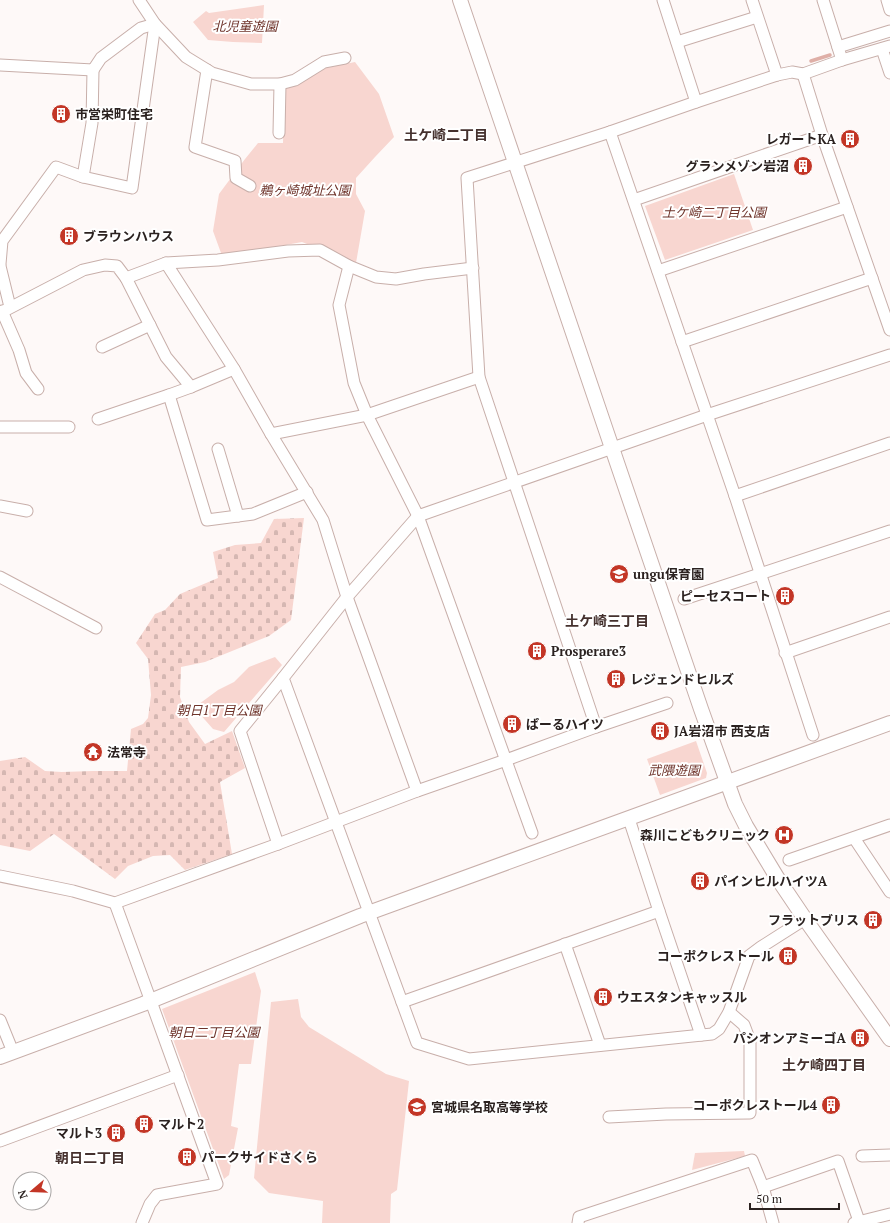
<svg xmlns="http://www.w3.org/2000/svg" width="890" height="1223" font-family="'PT Serif','Noto Sans JP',serif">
	<defs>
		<pattern id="cemetery-stones" width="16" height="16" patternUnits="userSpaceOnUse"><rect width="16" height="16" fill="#f8d6d0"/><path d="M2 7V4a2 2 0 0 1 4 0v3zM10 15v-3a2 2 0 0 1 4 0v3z" fill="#d5b7b2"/></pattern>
	</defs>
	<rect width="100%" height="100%" fill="#fef9f8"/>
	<g fill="#f8d6d0">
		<path d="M264,5L262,43L233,42L208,40L193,22L206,11L209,13Z"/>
		<path d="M355,62L379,94L394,137L375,157L356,178V194L365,211L356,263L302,242L241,253H221L213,231L219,194L245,159L258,143H283L284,89L326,68Z"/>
		<path d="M734,174L753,230L665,260L645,206Z"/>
		<path d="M275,657L282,665L224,732L213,729L198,712L199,704L218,690L234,682L249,667Z"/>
		<path d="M696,741L707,773L706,778L660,795L647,759Z"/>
		<path d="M255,972L261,991L251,1064H239L231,1126L238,1128L229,1175L224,1179L162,1009Z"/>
		<path d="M298,999L301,1017L309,1027L386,1074L409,1081L397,1190L391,1194L390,1223H322L323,1201L269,1193L254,1178L271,1002Z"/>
		<path d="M744,1151L745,1156L692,1170L695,1153Z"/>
	</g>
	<path fill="url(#cemetery-stones)" d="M304,518L291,620L269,636L205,662L181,667L180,697L189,722L205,744L232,731L245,768L220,782L232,854L185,870L170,855L153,856L128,866L115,879L54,834L30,851L0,845V761L25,757L45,771L62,772L93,771H127L131,729L143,724L148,718L151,695L148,659L136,643L155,614L165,610L180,594L218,578L213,552L235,545L261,543L274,519Z"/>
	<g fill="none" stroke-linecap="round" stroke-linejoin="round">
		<path stroke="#dfafa7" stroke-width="3.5" d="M811,61L830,55"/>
		<defs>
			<g id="minor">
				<path d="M663,0L696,102"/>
				<path d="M752,0L777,75"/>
				<path d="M823,0L842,60"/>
				<path d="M887,0L890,10"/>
				<path d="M677,42L757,17"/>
				<path d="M838,47L890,31"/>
				<path d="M882,49L890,73"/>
				<path d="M0,65L93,70L101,58L141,28L155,24L186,57L212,73L251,84H280L295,80L324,62L345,58"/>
				<path d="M93,70L92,123L83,177L132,188L155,24L139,0"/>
				<path d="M207,70L195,147L235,161L236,178L250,186"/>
				<path d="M803,74L822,135L890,330"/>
				<path d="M610,132L735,496L813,735"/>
				<path d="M279,133L280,84"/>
				<path d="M634,200L822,135"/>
				<path d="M166,263L234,369L271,434L323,520L347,597L417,791"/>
				<path d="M0,264L2,241L56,167L83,177"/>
				<path d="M0,266L10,307"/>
				<path d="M349,266L339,305L354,383L367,415L418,516L532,833"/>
				<path d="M658,271L847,207"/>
				<path d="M126,278L166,357L191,387"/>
				<path d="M2,311L19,350L26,373L38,389"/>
				<path d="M0,313L83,270L105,265L117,266L126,278L166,263L218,260L288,251L320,250L349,266L376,277L396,279L424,274L473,268"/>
				<path d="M682,342L872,278"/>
				<path d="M102,347L150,325"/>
				<path d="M234,369L191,387L169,395L207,520L253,514L307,492"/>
				<path d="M98,419L169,395"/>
				<path d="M0,427H69"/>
				<path d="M271,434L367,415L479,377"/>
				<path d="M218,449L238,516"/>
				<path d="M735,496L890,443"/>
				<path d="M0,506L27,511"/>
				<path d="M0,577L96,628"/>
				<path d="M684,599L890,531"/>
				<path d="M785,653L890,617"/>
				<path d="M596,727L479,377L467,178L610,132L696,102L777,75L792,72L803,74L842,60L890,46"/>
				<path d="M629,819L659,911"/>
				<path d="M854,838L890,892"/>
				<path d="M278,844L240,731L283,678"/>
				<path d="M789,860L890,825"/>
				<path d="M0,876L73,891L115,903L278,844L417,791L506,760L596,727L667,703"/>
				<path d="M115,903L153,1007L217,1184L157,1195L150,1204L142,1223"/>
				<path d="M805,919L761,947L749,956L729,1012L719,1029L712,1034L469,1059L417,1043L283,678L347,597L418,516L707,415L890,355"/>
				<path d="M565,944L600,1045"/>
				<path d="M402,1002L659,911L701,1035"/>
				<path d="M0,1020L13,1052"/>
				<path d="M609,1117L666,1114L750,1113V1041L744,1025L729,1012"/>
				<path d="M0,1141L178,1075"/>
				<path d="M862,1156L890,1155"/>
				<path d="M763,1187L838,1161L859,1221"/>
				<path d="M578,1223L579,1217L752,1160L763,1187L773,1223"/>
				<path d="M854,1223L890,1214"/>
			</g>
			<g id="tertiary">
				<path d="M460,0L612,448L701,709L735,804L746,826L778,879L805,919L890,1039"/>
				<path d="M0,1057L143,1004L360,916L890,723"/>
			</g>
		</defs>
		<use href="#minor" stroke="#c8afaa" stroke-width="13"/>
		<use href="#tertiary" stroke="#c8afaa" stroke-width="16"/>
		<use href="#minor" stroke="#fff" stroke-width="11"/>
		<use href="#tertiary" stroke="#fff" stroke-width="14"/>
	</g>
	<defs>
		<symbol id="building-disc" viewBox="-11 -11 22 22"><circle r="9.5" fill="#c33626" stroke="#fff"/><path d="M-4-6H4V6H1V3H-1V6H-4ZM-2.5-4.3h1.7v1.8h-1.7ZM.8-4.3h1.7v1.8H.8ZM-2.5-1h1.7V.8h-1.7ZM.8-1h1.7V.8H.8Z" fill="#fff"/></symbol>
		<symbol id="school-disc" viewBox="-11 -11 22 22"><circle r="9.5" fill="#c33626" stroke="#fff"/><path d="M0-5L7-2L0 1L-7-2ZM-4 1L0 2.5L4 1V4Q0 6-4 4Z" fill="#fff"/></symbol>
		<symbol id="temple-disc" viewBox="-11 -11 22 22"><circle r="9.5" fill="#c33626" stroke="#fff"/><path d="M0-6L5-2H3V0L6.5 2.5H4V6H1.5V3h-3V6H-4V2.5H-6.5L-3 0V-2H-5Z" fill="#fff"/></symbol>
		<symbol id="hospital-disc" viewBox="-11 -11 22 22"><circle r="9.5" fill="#c33626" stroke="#fff"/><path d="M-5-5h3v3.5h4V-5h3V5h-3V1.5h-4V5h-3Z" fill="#fff"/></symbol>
	</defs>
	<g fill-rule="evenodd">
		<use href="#building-disc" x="50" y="103" width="22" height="22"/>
		<use href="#building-disc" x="839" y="128" width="22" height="22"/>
		<use href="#building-disc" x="792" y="155" width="22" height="22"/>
		<use href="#building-disc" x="58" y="225" width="22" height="22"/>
		<use href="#school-disc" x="608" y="563" width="22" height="22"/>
		<use href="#building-disc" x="774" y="585" width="22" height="22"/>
		<use href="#building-disc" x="526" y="640" width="22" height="22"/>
		<use href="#building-disc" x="605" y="668" width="22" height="22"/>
		<use href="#building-disc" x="501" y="713" width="22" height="22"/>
		<use href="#building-disc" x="649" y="720" width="22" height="22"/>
		<use href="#temple-disc" x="82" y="741" width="22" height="22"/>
		<use href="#hospital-disc" x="773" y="824" width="22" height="22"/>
		<use href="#building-disc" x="689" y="870" width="22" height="22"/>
		<use href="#building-disc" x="862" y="909" width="22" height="22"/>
		<use href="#building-disc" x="777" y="945" width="22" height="22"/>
		<use href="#building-disc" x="592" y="986" width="22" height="22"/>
		<use href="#building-disc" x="849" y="1027" width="22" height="22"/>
		<use href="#building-disc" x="820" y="1094" width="22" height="22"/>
		<use href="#school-disc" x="406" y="1096" width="22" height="22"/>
		<use href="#building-disc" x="133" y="1113" width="22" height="22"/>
		<use href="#building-disc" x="105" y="1122" width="22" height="22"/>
		<use href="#building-disc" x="176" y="1146" width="22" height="22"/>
	</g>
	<g text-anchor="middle" stroke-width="4" stroke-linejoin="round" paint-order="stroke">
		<g font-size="13" font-style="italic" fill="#6e332a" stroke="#fff">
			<text x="245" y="31">北児童遊園</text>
			<text x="305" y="195">鵜ヶ崎城址公園</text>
			<text x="714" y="217">土ケ崎二丁目公園</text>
			<text x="219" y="715">朝日1丁目公園</text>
			<text x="674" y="775">武隈遊園</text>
			<text x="214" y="1037">朝日二丁目公園</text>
		</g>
		<g font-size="13" font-weight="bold" fill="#2b2220" stroke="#fff" text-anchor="start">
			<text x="75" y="119">市営栄町住宅</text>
			<text x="836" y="144" text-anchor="end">レガートKA</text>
			<text x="789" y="171" text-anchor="end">グランメゾン岩沼</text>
			<text x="83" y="241">ブラウンハウス</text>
			<text x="633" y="579">ungu保育園</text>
			<text x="771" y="601" text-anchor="end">ピーセスコート</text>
			<text x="551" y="656">Prosperare3</text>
			<text x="630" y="684">レジェンドヒルズ</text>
			<text x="526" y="729">ぱーるハイツ</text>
			<text x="674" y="736">JA岩沼市 西支店</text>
			<text x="107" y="757">法常寺</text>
			<text x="770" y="840" text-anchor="end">森川こどもクリニック</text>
			<text x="714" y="886">パインヒルハイツA</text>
			<text x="859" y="925" text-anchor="end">フラットブリス</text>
			<text x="774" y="961" text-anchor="end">コーポクレストール</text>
			<text x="617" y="1002">ウエスタンキャッスル</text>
			<text x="846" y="1043" text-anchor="end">パシオンアミーゴA</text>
			<text x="817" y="1110" text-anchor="end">コーポクレストール4</text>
			<text x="431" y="1112">宮城県名取高等学校</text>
			<text x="158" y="1129">マルト2</text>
			<text x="102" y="1138" text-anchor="end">マルト3</text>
			<text x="201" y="1162">パークサイドさくら</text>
		</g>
		<g font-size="14" font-weight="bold" fill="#45312e" stroke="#fff">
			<text x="446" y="140">土ケ崎二丁目</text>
			<text x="607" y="626">土ケ崎三丁目</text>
			<text x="824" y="1070">土ケ崎四丁目</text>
			<text x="90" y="1163">朝日二丁目</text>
		</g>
	</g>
	<g transform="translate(32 1191) rotate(251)"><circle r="19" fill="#ffffff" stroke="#aaa7a6"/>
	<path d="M0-3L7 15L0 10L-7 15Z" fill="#c33626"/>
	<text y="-6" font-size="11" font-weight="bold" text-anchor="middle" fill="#2b2220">N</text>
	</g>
	<path d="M750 1203v6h89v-6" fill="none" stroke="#2b2220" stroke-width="2"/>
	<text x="756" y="1203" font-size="12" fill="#2b2220" stroke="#ffffff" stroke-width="3" paint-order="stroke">50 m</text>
</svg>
